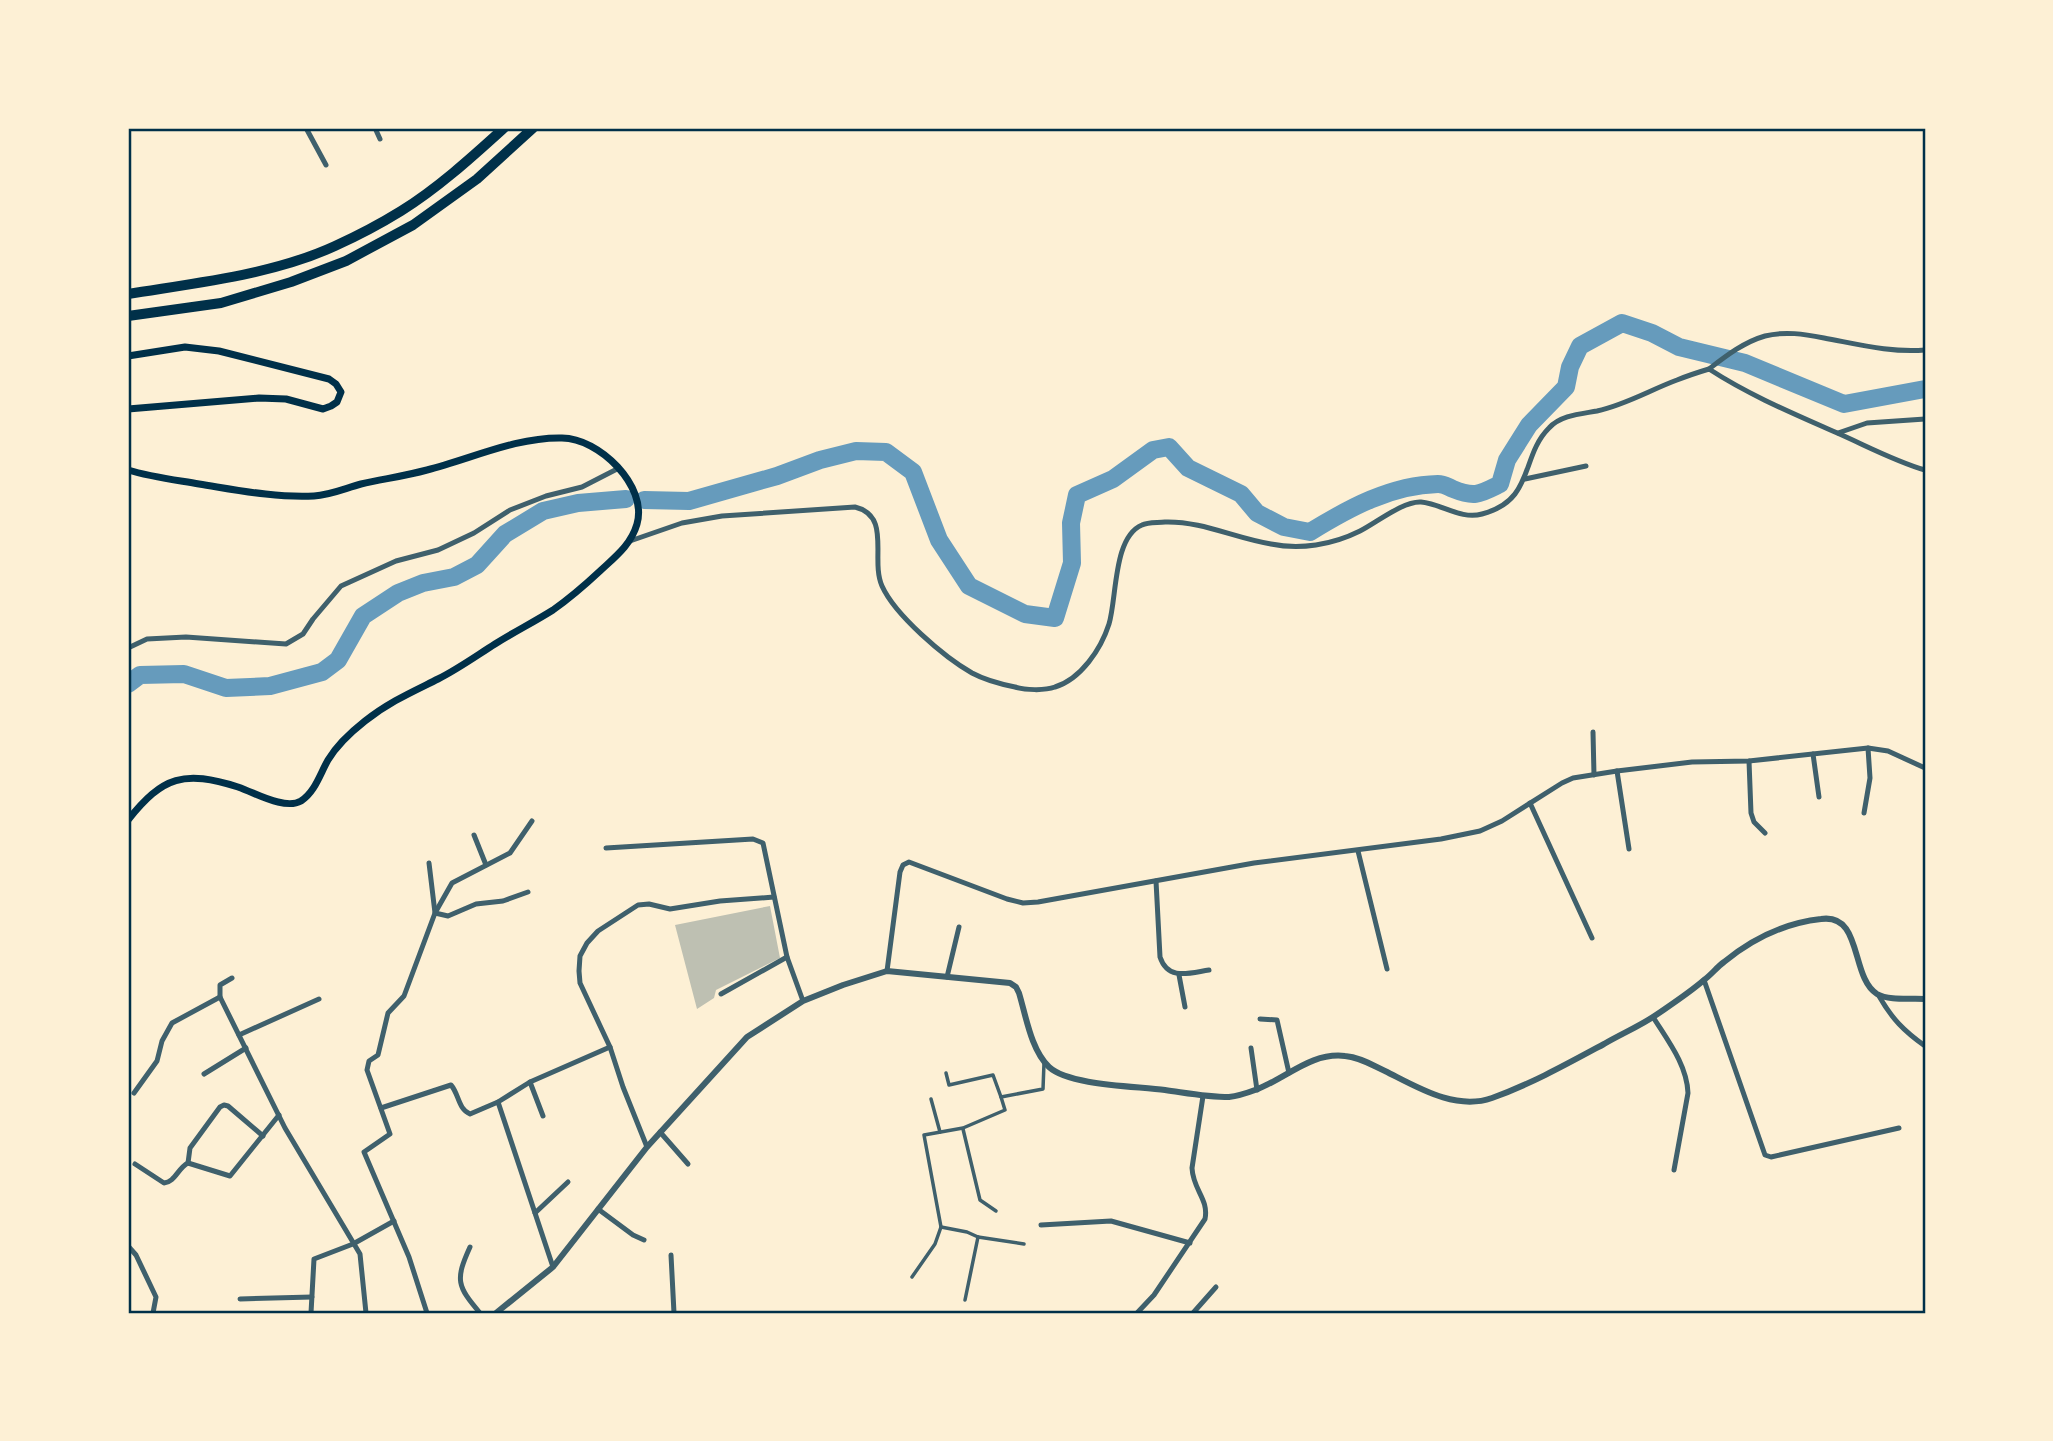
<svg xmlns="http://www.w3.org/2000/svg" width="2053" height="1441" font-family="'Public Sans',sans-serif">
	<rect width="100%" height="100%" fill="#fdf0d5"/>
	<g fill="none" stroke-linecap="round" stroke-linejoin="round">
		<g stroke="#669bbc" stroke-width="18">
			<path d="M644,500L689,501L777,476L820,460L856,451L886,452L913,472L939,540L969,586L1025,614L1055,618L1072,563L1071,523L1077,495L1113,479L1153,450L1169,447L1188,468L1241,494L1257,513L1284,527L1310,532C1349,508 1391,485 1438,484C1444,484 1448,487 1453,489C1475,498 1480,494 1500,484L1507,460L1529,425L1566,387L1570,367L1580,346L1622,323L1652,333L1679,347L1745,363L1844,404L1925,389"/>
			<path d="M128,684L140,675L184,674L226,688L270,686L322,672L338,660L363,616L398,593L423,583L454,577L477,565L505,534L543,511L578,503L626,499"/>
		</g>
	</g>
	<path fill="#bec0b2" d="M770,906L780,958L716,990L714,998L697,1009L675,925Z"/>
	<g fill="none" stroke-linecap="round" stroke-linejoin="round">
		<g stroke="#3f606c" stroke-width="3.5">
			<path d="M946,1073L949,1085L993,1075L1001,1097"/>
			<path d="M931,1099L940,1132"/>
			<path d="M963,1129L980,1200L996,1211"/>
			<path d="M1024,1244L978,1237L967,1232L941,1227L924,1135L963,1128L1005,1110L1001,1097L1043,1089L1044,1063"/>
			<path d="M912,1277L935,1244L941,1227"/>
			<path d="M965,1300L978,1237"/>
		</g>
		<g stroke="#3f606c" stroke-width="5">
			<path d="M306,128L326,165"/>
			<path d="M375,128L380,139"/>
			<path d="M1709,369C1726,356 1744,342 1765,336C1785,331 1804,334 1824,338C1857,344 1891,353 1925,350"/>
			<path d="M1838,433L1867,423L1925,419"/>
			<path d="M1525,479L1586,466"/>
			<path d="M630,541L682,523L722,516L855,507C892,516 870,559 882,586C895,615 944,657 972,673C985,680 1000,684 1015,687C1025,690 1044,691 1055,687C1081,679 1101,649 1109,624C1117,598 1113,537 1142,525C1148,522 1158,523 1165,522C1202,521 1234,538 1271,544C1300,550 1332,545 1360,531C1376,523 1403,501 1421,502C1442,504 1461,520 1482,514C1535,500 1520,457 1549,428C1561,415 1581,414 1597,411C1625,405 1650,390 1677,380C1687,376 1699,372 1709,369C1749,395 1792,413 1835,432C1865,445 1894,461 1925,470"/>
			<path d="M128,648L147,639L186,637L286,644L303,634L313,619L341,586L396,561L438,550L474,533L510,510L546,496L582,487L619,468"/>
			<path d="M1593,732L1594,775"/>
			<path d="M1813,754L1819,797"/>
			<path d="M1749,761L1751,813L1754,822L1765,833"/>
			<path d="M1617,771L1629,849"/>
			<path d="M1530,803L1592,938"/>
			<path d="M1864,813L1870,778L1868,748"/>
			<path d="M474,835L486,865"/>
			<path d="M606,848L753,839L763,843L787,957L803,1001"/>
			<path d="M1358,851L1387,969"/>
			<path d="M429,863L435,913L448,916L476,904L503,901L528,892"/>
			<path d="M1156,881L1160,957C1168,981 1189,973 1209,970"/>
			<path d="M887,971L900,872L903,865L909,862L1007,899L1023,903L1038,902L1254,863L1441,839L1480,831L1502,821L1562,783L1573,778L1617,771L1692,762L1749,761L1868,748L1888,751L1925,768"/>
			<path d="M1179,975L1185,1007"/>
			<path d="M947,977L959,927"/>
			<path d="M232,978L220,985V997L285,1128L360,1254L366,1313"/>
			<path d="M1704,980L1765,1155L1771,1157L1899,1128"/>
			<path d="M721,994L787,957"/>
			<path d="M1879,996C1892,1019 1904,1031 1925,1046"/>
			<path d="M1653,1017C1668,1041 1687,1065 1688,1093L1674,1170"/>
			<path d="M1260,1019L1277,1020L1289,1073"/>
			<path d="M239,1035L319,999"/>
			<path d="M1251,1048L1257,1090"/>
			<path d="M204,1074L246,1048"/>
			<path d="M530,1082L543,1116"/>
			<path d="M134,1093L157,1061L162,1041L172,1023L220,997"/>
			<path d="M498,1102L553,1267"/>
			<path d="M381,1108L451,1085C459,1094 458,1109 470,1114L498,1102L530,1082L610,1047"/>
			<path d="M660,1132L688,1164"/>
			<path d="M647,1147L623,1087L610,1047L580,983L579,971L580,956L587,943L598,931L638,905L649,904L670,909L720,901L774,897"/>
			<path d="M188,1163L230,1176L279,1115"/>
			<path d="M188,1163L190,1148L220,1107L224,1105L228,1106L263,1136"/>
			<path d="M135,1164L164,1183C175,1182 178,1168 188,1163"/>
			<path d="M598,1209L633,1235L644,1240"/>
			<path d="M535,1213L568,1182"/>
			<path d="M1041,1225L1111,1221L1190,1243"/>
			<path d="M128,1246L136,1255L156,1297L153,1313"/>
			<path d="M470,1247C455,1280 457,1286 480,1313"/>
			<path d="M671,1255L674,1313"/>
			<path d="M240,1299L312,1297"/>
			<path d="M311,1313L314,1259L353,1244L394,1221"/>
			<path d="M427,1313L409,1257L364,1152L390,1134L367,1070L369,1061L378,1055L388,1013L404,996L435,913L452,883L510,853L532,821"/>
			<path d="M1137,1313L1154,1295L1205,1219C1209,1199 1193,1190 1192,1168L1203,1096"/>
			<path d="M1193,1313L1216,1287"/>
		</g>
		<path stroke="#3f606c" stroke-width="6" d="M496,1313L553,1267L647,1147L747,1037L803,1001L843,985L887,971L1010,983L1016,987L1019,993C1026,1016 1031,1050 1049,1067C1070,1086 1137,1086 1165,1090C1187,1093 1207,1097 1229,1097C1238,1096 1247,1093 1255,1090C1286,1079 1310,1052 1345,1056C1359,1057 1372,1065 1385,1071C1417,1087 1455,1111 1492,1098C1531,1084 1567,1064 1604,1044C1621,1034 1640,1026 1656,1015C1672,1004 1689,993 1704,980C1711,975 1717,967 1724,962C1752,939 1785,923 1821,919C1863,913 1850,977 1877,994C1889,1001 1911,998 1925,999"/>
		<g stroke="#003049" stroke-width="7">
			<path d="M128,356L185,347L219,351L329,379L336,384L341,392L337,402L331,406L323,409L286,399L259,398L128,409"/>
			<path d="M128,470C151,477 176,480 199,484C237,490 276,498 314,496C330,495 346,488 361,484C383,479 405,476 427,470C471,459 516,437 562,438C599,438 648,486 637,524C631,545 615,557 600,571C585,585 570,598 553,610C534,622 514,632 495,644C476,656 458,669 438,679C412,692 389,702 365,721C351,732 337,745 328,760C320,774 315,792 301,801C294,805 286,804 278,802C264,799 252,792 238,787C184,770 163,776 128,820"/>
		</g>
		<g stroke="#003049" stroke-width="10">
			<path d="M128,294C195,283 272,275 335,246C357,236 380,224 401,211C438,188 472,157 504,128"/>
			<path d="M128,316L221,303L291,282L346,261L413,225L477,179L533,128"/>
		</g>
	</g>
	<rect width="2053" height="1441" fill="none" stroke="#fdf0d5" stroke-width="259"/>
	<rect x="130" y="130" width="1794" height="1182" fill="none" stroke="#003049" stroke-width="2.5"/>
</svg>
